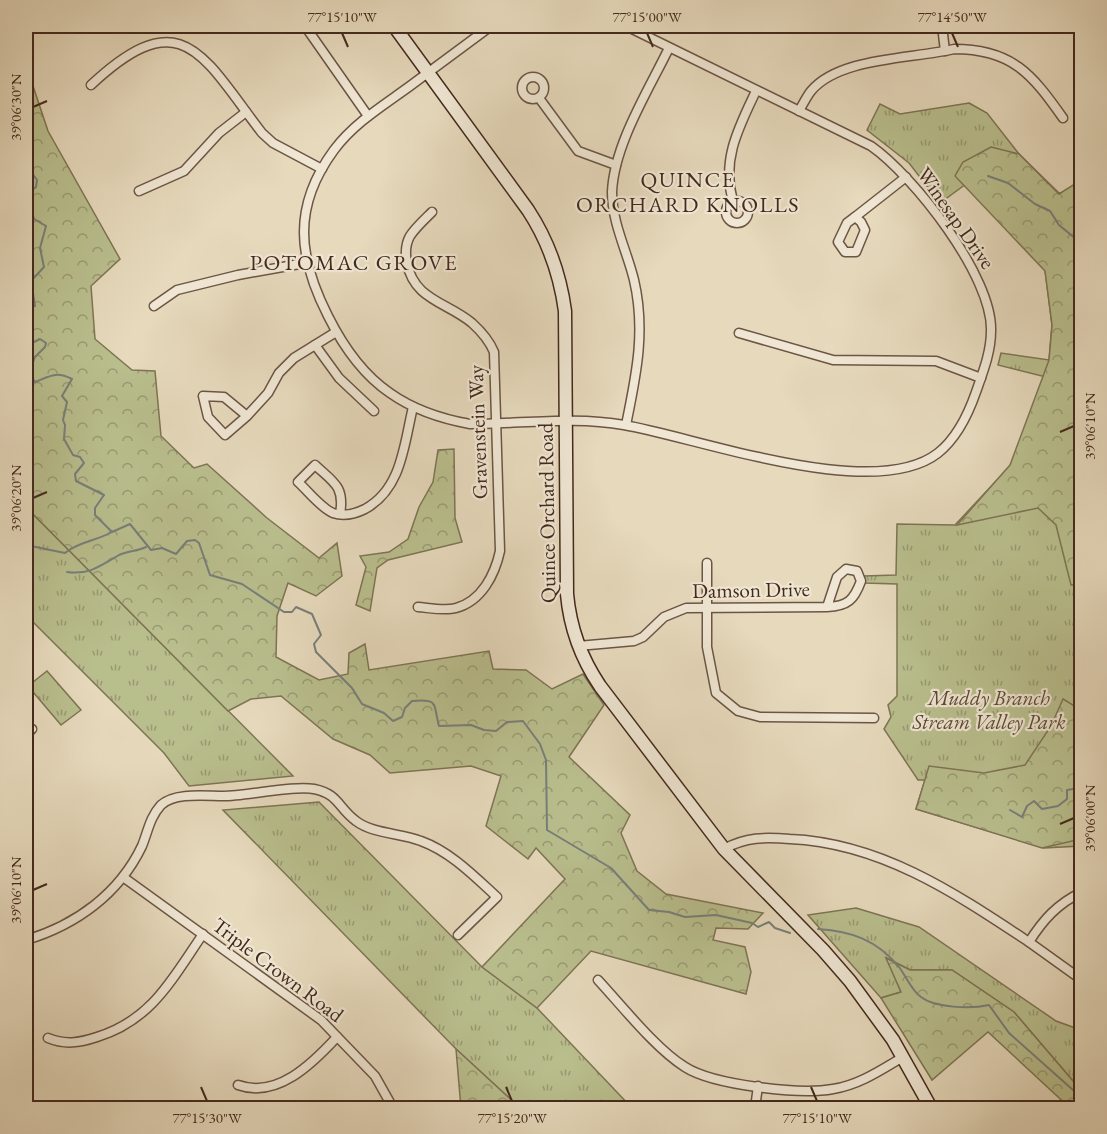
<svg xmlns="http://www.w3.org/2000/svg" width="1107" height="1134" font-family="'EB Garamond',serif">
	<defs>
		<pattern id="grass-tufts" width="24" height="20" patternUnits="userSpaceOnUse" patternTransform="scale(1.5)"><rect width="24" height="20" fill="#b9be8d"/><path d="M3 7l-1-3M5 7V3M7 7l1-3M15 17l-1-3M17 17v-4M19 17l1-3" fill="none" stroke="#989a73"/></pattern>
		<pattern id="forest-crowns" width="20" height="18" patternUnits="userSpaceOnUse" patternTransform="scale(1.5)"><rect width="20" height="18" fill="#b9be8d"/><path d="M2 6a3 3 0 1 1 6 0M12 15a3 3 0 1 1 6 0" fill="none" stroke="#989a73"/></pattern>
	</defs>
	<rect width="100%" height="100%" fill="#e6d9bc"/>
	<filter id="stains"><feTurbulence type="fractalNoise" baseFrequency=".00333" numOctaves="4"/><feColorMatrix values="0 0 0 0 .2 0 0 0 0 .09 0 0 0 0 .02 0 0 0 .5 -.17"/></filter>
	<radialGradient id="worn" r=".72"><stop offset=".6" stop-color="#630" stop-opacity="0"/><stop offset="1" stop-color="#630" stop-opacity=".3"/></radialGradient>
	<g fill="url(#grass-tufts)" stroke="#7e7455" stroke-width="1.5">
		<path d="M969,103L987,113L1019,154L1059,193L1081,190V846L1044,848L916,809L925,780H918L884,729L891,717L888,705L897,696V584L864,583V576L896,575L897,524L955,525L1010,466L1046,377L998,365L1001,353L1049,360L1052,325L1045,270L977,176L940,203L909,163L867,130L880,104L900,114Z"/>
		<path d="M26,507L293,776L189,786L164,753L26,615Z"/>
		<path d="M47,671L81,710L61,725L28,686Z"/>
		<path d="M319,802L482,967L537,1008L632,1108H520L456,1049L223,810Z"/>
		<path d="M856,908L919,927L1056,1021L1081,1030L1079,1088L1014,1012L952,970H910L887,958L901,992L881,998L808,915Z"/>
	</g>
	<g fill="url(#forest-crowns)" stroke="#7e7455" stroke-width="1.5">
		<path d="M26,65L48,131L120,259L91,286L95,339L132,370L155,371L161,436L194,468L207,464L267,518L319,558L337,543L342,576L316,596L288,583L277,616L276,657L319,680L348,674L349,653L365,644L369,670L489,651L493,669L526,670L552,689L583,674L604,705L569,757L630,815L621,833L637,871L666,894L763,913L748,929L716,928L713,940L745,947L751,972L746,994L591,951L537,1008L482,967L565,879L536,848L528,859L486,826L501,776L471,766L390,773L370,755L333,739L281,696L251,699L228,711L26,507Z"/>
		<path d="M991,147L1019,154L1059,194L1081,180V585H1071L1056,525L1038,508L957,525L1010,465L1049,360L1052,325L1045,271L955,176L963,162Z"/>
		<path d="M454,449L455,518L462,542L388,560L377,568L370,611L356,605L366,567L360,556L389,552L408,539L419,507L433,482L438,450Z"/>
		<path d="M1063,699L1073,705L1081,722V839L1042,848L916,809L929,766L984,773L1025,765L1051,726Z"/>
		<path d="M886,958L910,970H952L1014,1012L1079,1088L1081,1082V1108H1070L988,1032L932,1080L881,998L901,992Z"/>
		<path d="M456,1049L520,1108H461Z"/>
	</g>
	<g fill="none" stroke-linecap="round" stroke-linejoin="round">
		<g stroke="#777f7b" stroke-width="2">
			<path d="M26,165L37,180L36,187L27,194L34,219L46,226L40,248L44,267L31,281L35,306L26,309"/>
			<path d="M988,176L1008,183L1035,204L1050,211L1059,225L1082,244"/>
			<path d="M26,346L40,339L46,343L45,347L35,357L29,373L35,382C50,376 56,371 72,379L62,396L67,402L63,420L65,425L64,439L73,455L80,457L84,463L75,474L76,481L104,495L95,508V515L112,532L130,524L151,550L162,548L176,554L187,541L195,540L199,543L210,575L242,584L284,612H292L296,607L312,614L321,635L314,644L316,652L352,688L362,704L384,713L393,721L402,717L405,708L412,701C440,698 433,705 439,726L471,725L484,730L496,731L507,722L523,721L540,744L546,760L547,830L611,868L649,910L669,912L685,917L716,915L752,923L758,927L769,922L775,928L790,933"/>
			<path d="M26,545L65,553C78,542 96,541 112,532"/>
			<path d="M67,572C90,575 100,566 119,555C128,551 138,551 146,547"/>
			<path d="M1082,689C1074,705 1071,714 1082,729"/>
			<path d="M1010,810L1022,817L1027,806L1034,801L1042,809L1058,806L1067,799V790L1079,788L1082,791"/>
			<path d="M818,929C851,931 877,940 899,967C906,976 912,991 921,997C935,1008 971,1009 989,1005L1009,1033L1082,1098"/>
		</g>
		<defs>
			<g id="street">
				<path d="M305,26L368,116"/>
				<path d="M491,26C464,46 437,66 410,86C384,105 354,123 334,150C292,207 298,257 328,316C343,346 362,374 390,393C414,410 442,419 470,424C521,424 574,416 624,425C699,438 874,503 938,453C957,438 968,415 976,392C983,372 991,352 991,331C993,277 914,176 871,146L626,26"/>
				<path d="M942,26L945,51"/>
				<circle cx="533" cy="88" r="11"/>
				<path d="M91,85C182,0 202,55 262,133L273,143L322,169"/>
				<path d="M539,98L578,151L616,165"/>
				<path d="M799,111C803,104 807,96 811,91C839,57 913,59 954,49C1012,49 1032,74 1063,118"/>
				<path d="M139,191L184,171L219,133L246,112"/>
				<circle cx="737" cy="212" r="11"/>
				<path d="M733,201C721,160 739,127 756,91"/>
				<path d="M855,217L861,222L865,230L856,252H845L838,242L847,223Z"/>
				<path d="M855,217L906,177"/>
				<path d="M154,306L177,290L238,275L305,263"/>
				<path d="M739,333L833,360L936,361L981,378"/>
				<path d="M315,345L339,378L374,411"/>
				<path d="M247,416L224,397L203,396L208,417L225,435L247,416L268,393L279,373L294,358L336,332"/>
				<path d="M626,425C636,376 646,331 634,280C627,251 612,223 612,192C614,145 648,91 669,48"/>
				<path d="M340,514C345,486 333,482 315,465L298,482C308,491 321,508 333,513C344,517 355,514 365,509C402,489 404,444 413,407"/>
				<path d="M707,563V647L716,693L738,711L760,717L874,718"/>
				<path d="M418,607C430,608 445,611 456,608C482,601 495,574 500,551L494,352C489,340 482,332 472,323C447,302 414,300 407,263C405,253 405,245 410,236C416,227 425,219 432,212"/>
				<path d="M578,646L634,641L643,637L664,617L686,608L827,607C848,606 854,600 861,581L857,571L846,569L837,577L827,607"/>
				<path d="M26,735L32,729"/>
				<path d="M724,849C746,837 764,837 790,839C881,843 955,893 1029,942"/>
				<path d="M123,877L321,1020L375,1076L393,1108"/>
				<path d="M1082,892C1057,904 1043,920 1029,942L1082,980"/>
				<path d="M26,940C76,925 119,894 142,846C148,831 150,817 161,805C175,792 206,796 223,796C247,796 294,785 314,789C339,794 338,808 356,821C373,834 401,833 421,841C451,852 474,876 497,897L458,935"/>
				<path d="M598,980C622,1006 656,1049 685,1067C713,1085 800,1095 833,1089C859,1085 881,1070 903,1057"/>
				<path d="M48,1038C65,1045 79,1043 97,1037C152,1020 172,979 203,934"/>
				<path d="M238,1085C277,1099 312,1064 337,1037"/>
				<path d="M755,1108L758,1086"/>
			</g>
			<path id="secondary" d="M394,26L528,210C549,242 560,274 565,311L567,594C570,628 581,658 600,686L724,849L823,950L850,981L893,1040L931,1108"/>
		</defs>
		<use href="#street" stroke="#6c5545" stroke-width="11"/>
		<use href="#secondary" stroke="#43291d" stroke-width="15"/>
		<use href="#street" stroke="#efe6d3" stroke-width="8"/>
		<use href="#secondary" stroke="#efe6d3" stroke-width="12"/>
	</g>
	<path fill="none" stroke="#43291d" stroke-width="2" d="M342,33L348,47M647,33L653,47M952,33L958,47M33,107L47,101M1060,432L1074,426M33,498L47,492M1060,824L1074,818M33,890L47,884M201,1087L207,1101M506,1087L512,1101M811,1087L817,1101"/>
	<g text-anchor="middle" stroke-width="4.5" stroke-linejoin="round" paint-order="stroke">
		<g font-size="21" fill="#43291d" stroke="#efe6d3">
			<text transform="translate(956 218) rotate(55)" y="7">Winesap Drive</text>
			<text transform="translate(478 432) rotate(-92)" y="7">Gravenstein Way</text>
			<text transform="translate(547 513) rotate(-91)" y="7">Quince Orchard Road</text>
			<text transform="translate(751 590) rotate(-1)" y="7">Damson Drive</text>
			<text transform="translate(278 970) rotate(37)" y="7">Triple Crown Road</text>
		</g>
		<g font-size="21" font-style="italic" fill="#5b4733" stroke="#efe6d3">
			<text x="989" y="705">Muddy Branch<tspan x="989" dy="24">Stream Valley Park</tspan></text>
		</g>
		<g font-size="22" letter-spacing="1.5" fill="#43291d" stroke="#efe6d3">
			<text x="688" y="187">QUINCE<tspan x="688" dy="25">ORCHARD KNOLLS</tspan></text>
			<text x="354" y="270">POTOMAC GROVE</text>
		</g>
	</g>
	<rect width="1107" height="1134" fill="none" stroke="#e6d9bc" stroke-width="66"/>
	<rect x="33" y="33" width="1041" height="1068" fill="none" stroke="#43291d" stroke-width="2"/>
	<g font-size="15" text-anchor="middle" fill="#43291d">
		<text x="342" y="22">77°15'10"W</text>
		<text x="647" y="22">77°15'00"W</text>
		<text x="952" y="22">77°14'50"W</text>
		<text transform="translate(16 107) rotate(-90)" y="5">39°06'30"N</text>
		<text transform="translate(1090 426) rotate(-90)" y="5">39°06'10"N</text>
		<text transform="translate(16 498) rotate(-90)" y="5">39°06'20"N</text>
		<text transform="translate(1090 818) rotate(-90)" y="5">39°06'00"N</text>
		<text transform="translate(16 890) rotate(-90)" y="5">39°06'10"N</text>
		<text x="207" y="1123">77°15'30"W</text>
		<text x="512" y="1123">77°15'20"W</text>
		<text x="817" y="1123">77°15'10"W</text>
	</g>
	<rect width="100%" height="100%" filter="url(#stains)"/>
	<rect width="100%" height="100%" fill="url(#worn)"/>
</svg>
